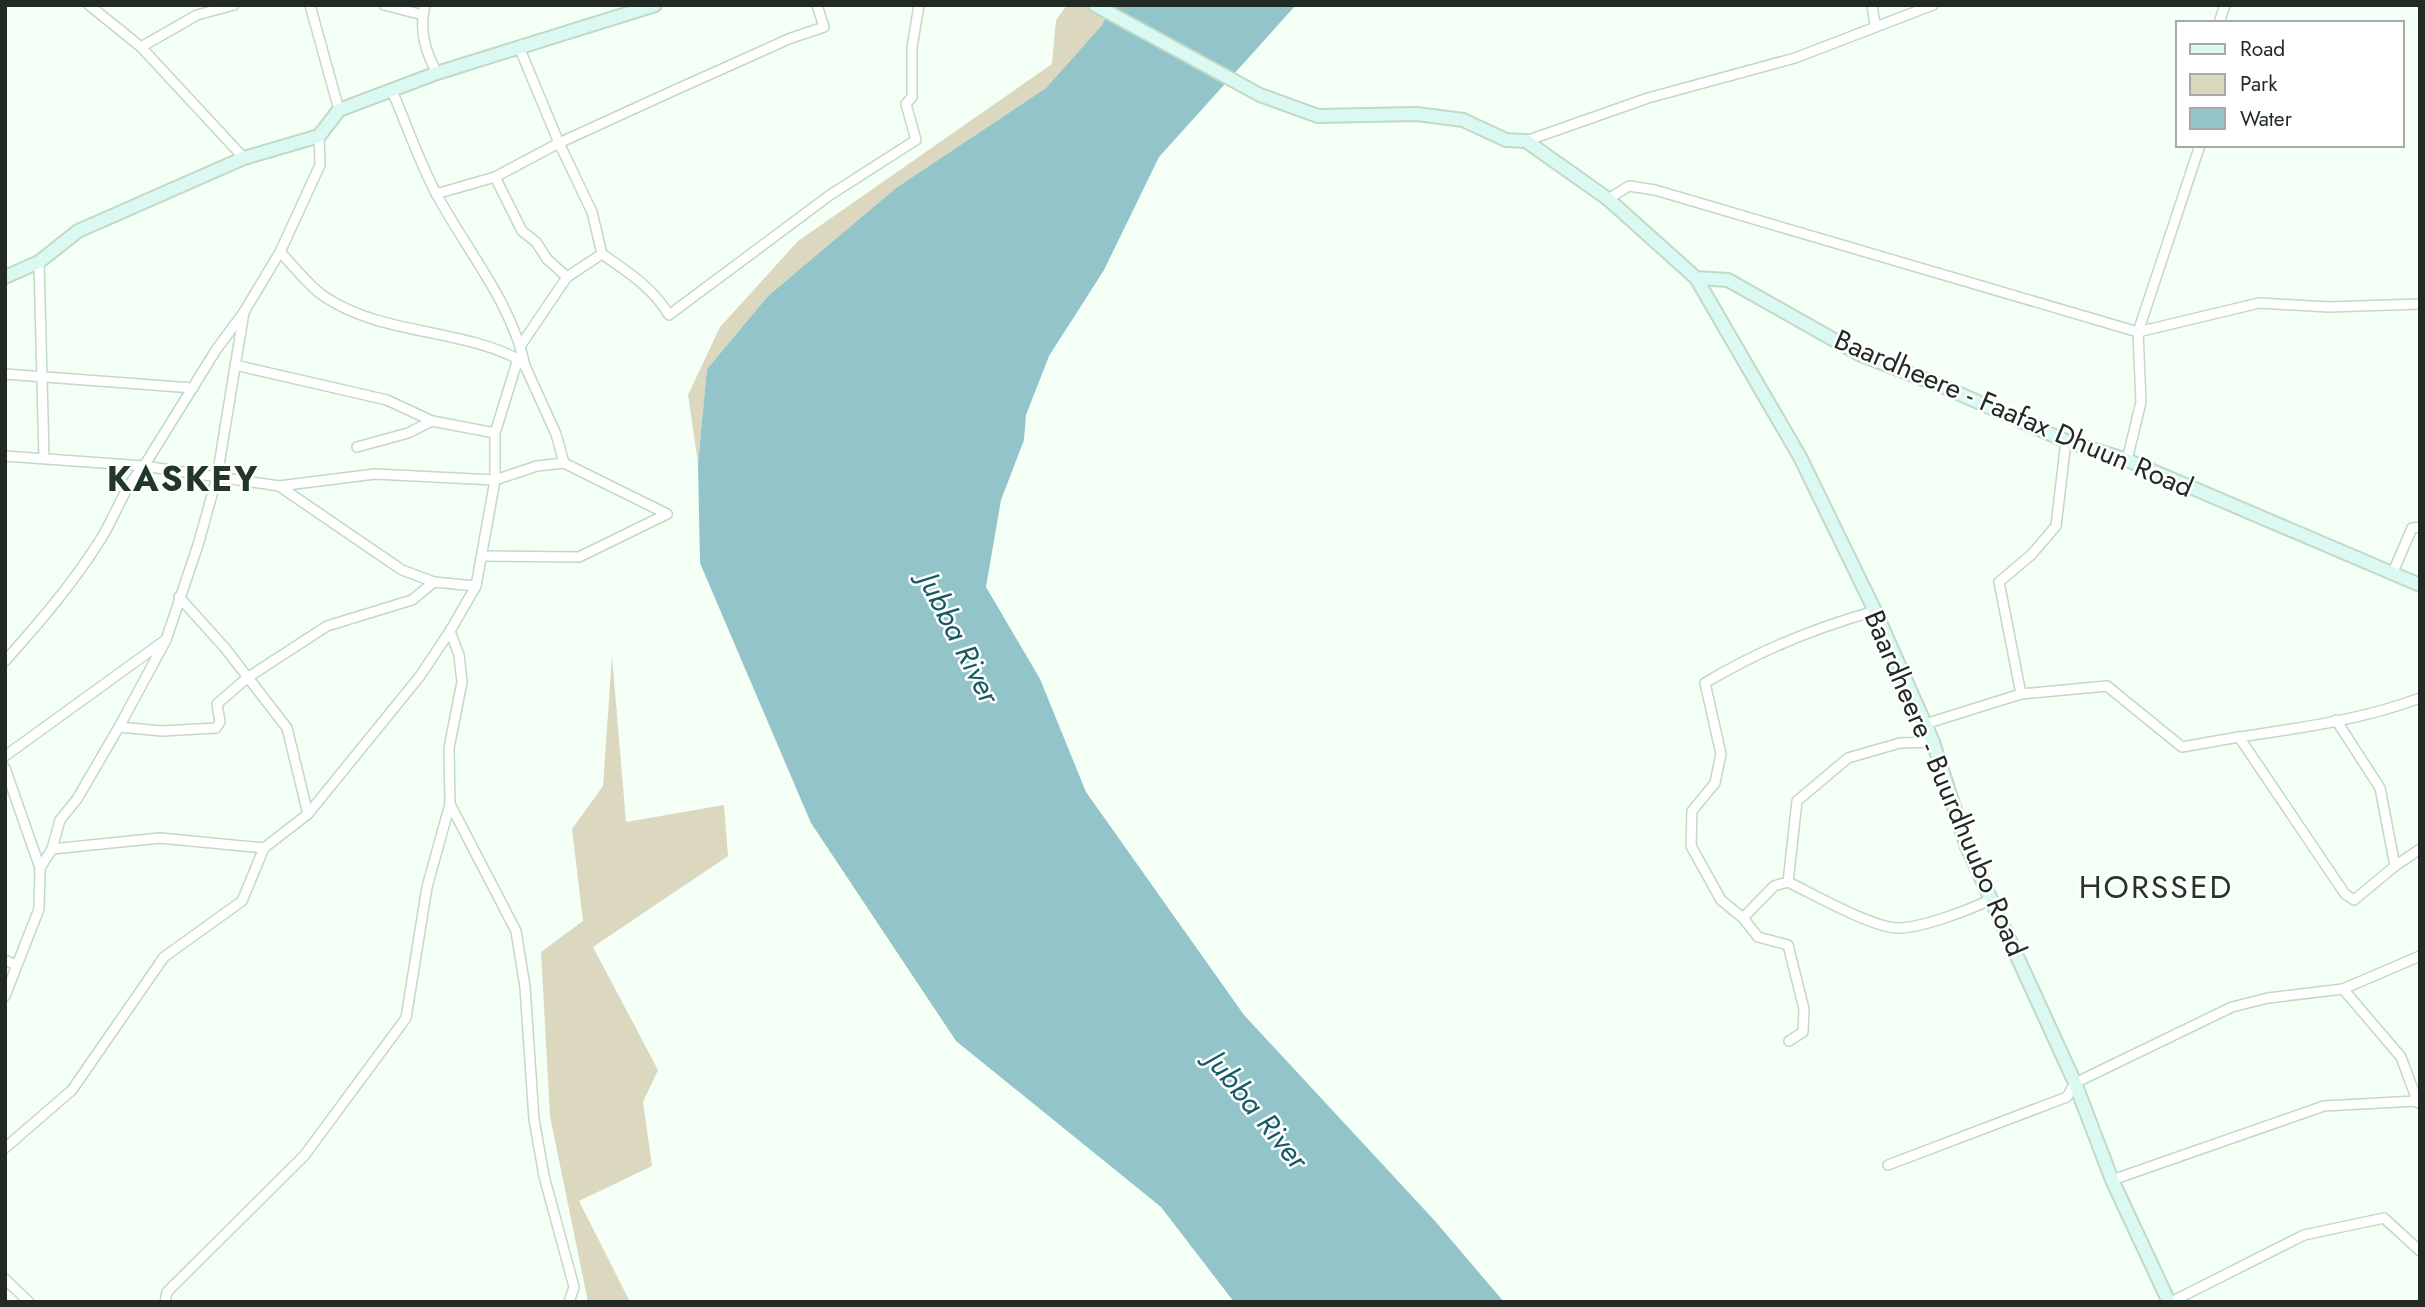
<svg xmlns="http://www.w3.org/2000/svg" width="2425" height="1307" font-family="Jost,sans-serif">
	<rect width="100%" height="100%" fill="#f4fff6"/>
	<g fill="#dbd8bf">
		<path d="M1067,5H1112L1102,25L1046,88L896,188L768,296L707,369L698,463L688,395L720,327L798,241L1052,64L1056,20Z"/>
		<path d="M612,656L626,822L724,805L728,856L593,947L658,1070L643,1102L652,1166L579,1201L630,1302H588L550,1116L541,952L583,921L572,829L603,786Z"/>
	</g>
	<path fill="#92c4ca" d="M1112,5H1296L1159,157L1104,270L1049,356L1026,415L1024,440L1001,500L986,587L1040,679L1086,792L1244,1015L1435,1221L1504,1302H1234L1161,1207L956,1041L811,823L700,563L698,463L707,369L768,296L896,188L1046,88L1102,25Z"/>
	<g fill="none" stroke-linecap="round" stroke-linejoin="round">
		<defs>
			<g id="street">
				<path d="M89,5L141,47L244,158"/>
				<path d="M310,5L339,110"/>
				<path d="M384,5L423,15"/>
				<path d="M425,5C419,30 425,51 437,73"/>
				<path d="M1872,5L1875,25"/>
				<path d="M2219,23L2225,5"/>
				<path d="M141,47L197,15L234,5"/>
				<path d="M519,47L559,143L592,212L602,254C628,272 653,288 669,315L830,195L916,140L906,104L912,97V47L919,5"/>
				<path d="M392,91C407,125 419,162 437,195C467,251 512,303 525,366L518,359L495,433V480L476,586L450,631L459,655L462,682L449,748L450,804L516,931L525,987L534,1119L544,1176L574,1287L569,1302"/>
				<path d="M1526,141L1648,98L1795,58L1933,5"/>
				<path d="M495,177L522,231L536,242L547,259L567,277L521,345"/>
				<path d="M436,194L495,177L559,143L675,90L791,38L824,27L817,5"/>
				<path d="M1608,199L1629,186L1655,190L2138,332L2259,303L2329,307L2420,304"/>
				<path d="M280,252C294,266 308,286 325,297C382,335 458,328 518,359"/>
				<path d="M39,262L44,457"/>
				<path d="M567,277L602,254"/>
				<path d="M235,365L387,400L432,421"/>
				<path d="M525,366L556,434L564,463"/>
				<path d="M5,374L193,388"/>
				<path d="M357,447L408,433L432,421L495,433"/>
				<path d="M5,456L144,466L279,486L375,474L495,480L537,466L564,463L667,514"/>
				<path d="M2127,460L2141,402L2138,332L2200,145"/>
				<path d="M279,486L402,570L434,582L476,586"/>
				<path d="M482,556L579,557L667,514"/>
				<path d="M2393,572L2412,528L2420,527"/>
				<path d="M179,597L225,648L287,728L308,814"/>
				<path d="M5,661C38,624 70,587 97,545C115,519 122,489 144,466L216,350L244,312L280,252L320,165L319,136"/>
				<path d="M2021,694L1999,582L2031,555L2056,526L2066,441"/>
				<path d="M1925,724L2021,694L2107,686L2182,747L2239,737L2345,894L2354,900L2395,866L2380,788L2336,720"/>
				<path d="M119,727L162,731L216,728L220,722L217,704L247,678L327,626L412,600L434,582"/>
				<path d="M2239,737C2299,728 2362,720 2420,698"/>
				<path d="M1933,742L1900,743L1848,758L1797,801L1788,882C1813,894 1873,928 1898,928C1922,928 1969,910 1992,899"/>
				<path d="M5,756L164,641"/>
				<path d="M5,768L40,868"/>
				<path d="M52,849L160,838L264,848"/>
				<path d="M2395,866L2420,849"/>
				<path d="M1743,918L1774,886L1788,882"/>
				<path d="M5,960L16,965"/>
				<path d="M2343,989L2401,1057L2418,1103"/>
				<path d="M5,996L39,909L40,868L52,849L60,820L77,799L119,727L166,640L198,545L217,477L244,312"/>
				<path d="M1789,1041L1803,1032L1804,1009L1788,945L1758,937L1743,918L1721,900L1691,846L1692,811L1715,783L1721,754L1705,683C1760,650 1814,628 1875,611"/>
				<path d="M5,1148L72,1090L164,957L242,901L264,848L308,814L420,676L450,631"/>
				<path d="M1888,1165L2067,1097L2075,1083L2232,1007L2268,998L2343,989L2420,956"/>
				<path d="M2112,1180L2324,1106L2416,1101"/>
				<path d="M5,1279L29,1302"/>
				<path d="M165,1302L167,1292L304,1156L406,1018L427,887L450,804"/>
				<path d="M2171,1302L2304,1235L2384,1218L2420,1251"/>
			</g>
			<g id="secondary">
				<path d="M1095,5L1260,95L1318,116L1417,114L1463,120L1506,140L1526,141L1608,199L1696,278L1728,280L1859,354L1944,387L2066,441L2127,460L2420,585"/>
				<path d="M5,277L39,262L78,231L244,158L319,136L339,110L437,73L655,5"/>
				<path d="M1696,278L1800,457L1875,611L1933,742L1967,847L2075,1083L2112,1180L2169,1302"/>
			</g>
		</defs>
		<use href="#street" stroke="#c0dac6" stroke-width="12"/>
		<use href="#secondary" stroke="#c0dac6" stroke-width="16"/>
		<use href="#street" stroke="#fff" stroke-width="9"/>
		<use href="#secondary" stroke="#daf9f2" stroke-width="12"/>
	</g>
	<g text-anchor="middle" stroke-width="5" stroke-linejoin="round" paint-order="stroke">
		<g font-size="28" fill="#212b24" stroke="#fff">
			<text transform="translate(2014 413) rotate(23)" y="10">Baardheere - Faafax Dhuun Road</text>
			<text transform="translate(1946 783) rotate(67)" y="10">Baardheere - Buurdhuubo Road</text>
		</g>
		<g font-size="30" font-style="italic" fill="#155b62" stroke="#fff">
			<text transform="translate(959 638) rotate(63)" y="10">Jubba River</text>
			<text transform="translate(1257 1110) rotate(51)" y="10">Jubba River</text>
		</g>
		<g font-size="32" letter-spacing="2" fill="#223728" stroke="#fff">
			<text x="2156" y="898">HORSSED</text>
		</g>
		<g font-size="35" font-weight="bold" letter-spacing="2" fill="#223728" stroke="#fff">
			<text x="183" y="491">KASKEY</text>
		</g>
	</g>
	<rect width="2425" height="1307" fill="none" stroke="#212b24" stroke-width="14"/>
	<rect x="2176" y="21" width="228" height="126" fill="#ffffff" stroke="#a6aaa7" stroke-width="2"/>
	<rect x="2190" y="44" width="35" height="10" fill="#daf9f2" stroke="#a6aaa7" stroke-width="2"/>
	<text x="2240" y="56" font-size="21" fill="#212b24">Road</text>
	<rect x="2190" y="74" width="35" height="21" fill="#dbd8bf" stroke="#a6aaa7" stroke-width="2"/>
	<text x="2240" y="91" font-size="21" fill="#212b24">Park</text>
	<rect x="2190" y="108" width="35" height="21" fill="#92c4ca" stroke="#a6aaa7" stroke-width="2"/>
	<text x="2240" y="126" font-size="21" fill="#212b24">Water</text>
</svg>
